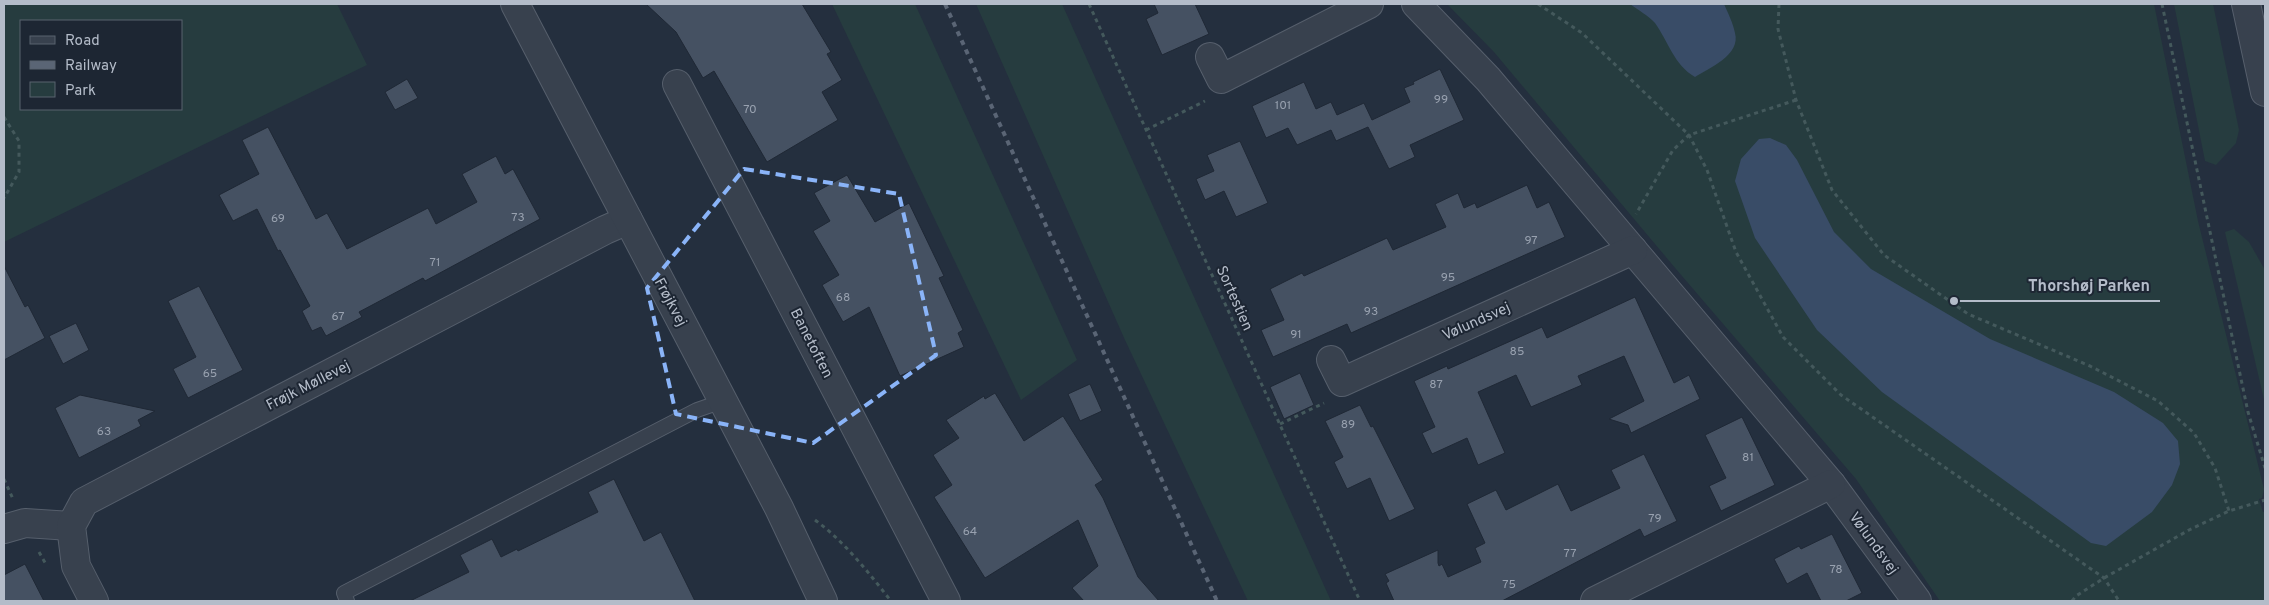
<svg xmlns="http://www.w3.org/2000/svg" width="2269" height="605" font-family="Overpass,sans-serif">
	<rect width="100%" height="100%" fill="#242f3e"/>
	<g fill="#263c3f" fill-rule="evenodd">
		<path d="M4,4H337L367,65L4,242ZM21,21H181V109H21Z"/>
		<path d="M832,4H915L1077,360L1021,400Z"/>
		<path d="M976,4H1062L1331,601H1248L1125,340Z"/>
		<path d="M1447,4H2154L2198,221L2264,489L2262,498L2259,499L2263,512H2265V601H1940L1856,479L1676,269L1494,52Z"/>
		<path d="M2174,4H2213L2239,130L2236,143L2216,165L2205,161Z"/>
		<path d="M2234,229L2249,242L2265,270V404L2225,232Z"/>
	</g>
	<g fill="#394c67">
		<path d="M1630,4H1724C1728,13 1733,23 1735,33C1741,55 1709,68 1695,77C1674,65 1668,41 1655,23C1649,16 1638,10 1630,4Z"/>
		<path d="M1770,138L1786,145L1797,160L1834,232L1871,269L1990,339L2114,392L2163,423L2178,441L2180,464L2172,485L2152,512L2106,546L2091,543L1882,392L1817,330L1755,238L1735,181L1741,159L1759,139Z"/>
	</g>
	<g fill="#455162" stroke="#1f2835">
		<path d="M646,4H802L831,52L827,54L842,80L822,92L838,120L767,162L714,71L703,78L676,32Z"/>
		<path d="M1154,4H1195L1209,34L1162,55L1146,19L1158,13Z"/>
		<path d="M1440,69L1464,120L1410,145L1415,157L1389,169L1368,127L1336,141L1331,130L1297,145L1288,128L1266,138L1252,106L1304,82L1316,109L1331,102L1337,115L1364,103L1372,120L1410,102L1404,88L1414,84L1413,82Z"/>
		<path d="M407,79L418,98L395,110L385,92Z"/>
		<path d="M268,127L316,219L327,213L347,249L428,208L436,224L477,202L462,174L496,156L505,174L513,169L540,219L425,281L423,278L359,312L362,317L326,336L321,327L312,331L302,311L310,306L280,250L278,251L257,209L233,221L219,195L259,174L242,140Z"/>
		<path d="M1240,141L1268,203L1236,217L1224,191L1205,200L1196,179L1214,171L1207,155Z"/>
		<path d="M847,175L875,222L909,203L944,276L939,278L963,330L958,333L964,347L900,376L869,307L843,322L822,285L839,275L813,231L830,221L814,193Z"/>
		<path d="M1527,185L1537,208L1549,202L1565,237L1351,333L1347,324L1273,357L1261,330L1284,320L1270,289L1302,273L1304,276L1387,238L1393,250L1446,227L1435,204L1458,193L1464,208L1475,203L1477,208Z"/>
		<path d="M4,266L25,307L28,305L45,338L4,360Z"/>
		<path d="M199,286L243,370L188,398L173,369L196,357L168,301Z"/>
		<path d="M1635,297L1674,383L1689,375L1700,399L1631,433L1628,425L1609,419L1644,401L1624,356L1578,376L1582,385L1531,407L1516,375L1478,392L1505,453L1478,465L1467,438L1432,454L1422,433L1435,427L1414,381L1447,366L1448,369L1542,327L1547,338Z"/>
		<path d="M76,323L89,350L63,364L49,336Z"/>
		<path d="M1300,373L1314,405L1284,419L1270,387Z"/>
		<path d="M1090,384L1102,411L1080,421L1068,394Z"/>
		<path d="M995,393L1024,441L1063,416L1103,480L1095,485L1103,498L1138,577L1159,601H1084L1072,588L1098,566L1078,520L985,578L934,497L952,485L933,455L959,438L946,420L984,396L985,399Z"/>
		<path d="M80,395L155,411L138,420L141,426L79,458L55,408Z"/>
		<path d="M1360,405L1371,427L1373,426L1415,509L1389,521L1370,478L1347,489L1334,462L1343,457L1325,421Z"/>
		<path d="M1742,417L1775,485L1721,511L1709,486L1726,478L1705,435Z"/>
		<path d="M1644,454L1677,521L1644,537L1640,529L1502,601H1394L1386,583L1389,581L1385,574L1438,550V563L1439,566L1442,564L1448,577L1481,562L1475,548L1485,543L1467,504L1496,490L1506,510L1558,484L1571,511L1620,488L1611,470Z"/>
		<path d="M614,479L644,541L661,532L695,601H410L469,572L460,555L492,539L501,557L517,549L518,551L598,512L588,492Z"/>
		<path d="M1832,534L1862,593L1846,601H1821L1807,573L1787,584L1774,559L1799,546L1801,549Z"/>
		<path d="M25,564L44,601H4V575Z"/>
	</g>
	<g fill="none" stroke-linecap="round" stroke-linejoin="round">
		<defs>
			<path id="service" d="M347,601L344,593L697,410L723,401"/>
			<g id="minor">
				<path d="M1416,4L1488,79L1831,484L1917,601"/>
				<path d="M1210,57L1221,79L1369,4"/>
				<path d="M677,84L946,601"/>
				<path d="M1331,360L1342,382L1633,250"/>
				<path d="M4,529L25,523L71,526"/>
				<path d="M94,601L76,566L71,526L84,502L605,230L628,220"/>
				<path d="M1595,601L1831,484"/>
			</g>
			<g id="tertiary">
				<path d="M515,4L779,508L823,601"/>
				<path d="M2246,4L2265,92"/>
			</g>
		</defs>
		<use href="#service" stroke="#565f6c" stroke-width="16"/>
		<use href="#minor" stroke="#565f6c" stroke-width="30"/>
		<use href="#tertiary" stroke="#565f6c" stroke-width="30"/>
		<g stroke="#44595c" stroke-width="3" stroke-dasharray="4 4" stroke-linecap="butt">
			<path d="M1089,4L1360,601"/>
			<path d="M1538,4L1582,33L1689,135L1673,150L1636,214"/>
			<path d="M1779,4L1778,29L1796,100L1832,190L1884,255L1968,314L2090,366L2158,401L2194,433L2215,468L2229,511"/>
			<path d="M2162,4L2248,412L2265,468"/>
			<path d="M1796,100L1689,135L1707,170L1736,252L1783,337L1841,395L2104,578L2119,601"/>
			<path d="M4,117L19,141V172L4,198"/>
			<path d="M1146,130L1205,101"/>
			<path d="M1280,424L1324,403"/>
			<path d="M4,479L13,499"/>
			<path d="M815,520C845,542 868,572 891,601"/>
			<path d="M39,552L47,566"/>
			<path d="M2072,601L2076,596L2104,578L2189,530L2229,511L2265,500"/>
		</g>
		<use href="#service" stroke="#38414e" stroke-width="14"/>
		<use href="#minor" stroke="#38414e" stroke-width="28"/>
		<use href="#tertiary" stroke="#38414e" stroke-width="28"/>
		<path stroke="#5a6575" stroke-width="4" stroke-dasharray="5 5" stroke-linecap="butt" d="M945,4L1217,601"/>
	</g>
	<path fill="none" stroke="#8ab4f8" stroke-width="4" stroke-dasharray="10 6" stroke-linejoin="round" d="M744,169L899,194L936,355L813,443L676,414L647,288Z"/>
	<g text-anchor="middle" stroke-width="4" stroke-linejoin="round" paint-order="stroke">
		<g font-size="12" fill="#98a1af">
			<text x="1441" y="103">99</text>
			<text x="1283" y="109">101</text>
			<text x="750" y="113">70</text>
			<text x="518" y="221">73</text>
			<text x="278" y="222">69</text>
			<text x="1531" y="244">97</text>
			<text x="435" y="266">71</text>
			<text x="1448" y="281">95</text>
			<text x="843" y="301">68</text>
			<text x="1371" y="315">93</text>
			<text x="338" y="320">67</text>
			<text x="1296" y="338">91</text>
			<text x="1517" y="355">85</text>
			<text x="210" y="377">65</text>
			<text x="1436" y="388">87</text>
			<text x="1348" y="428">89</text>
			<text x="104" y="435">63</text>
			<text x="1748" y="461">81</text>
			<text x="1655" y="522">79</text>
			<text x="970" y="535">64</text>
			<text x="1570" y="557">77</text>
			<text x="1836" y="573">78</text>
			<text x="1509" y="588">75</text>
		</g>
		<g font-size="15" fill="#b4bcc9" stroke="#1d2633">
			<text transform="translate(1235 298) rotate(66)" y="5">Sortestien</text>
			<text transform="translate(671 302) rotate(62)" y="5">Frøjkvej</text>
			<text transform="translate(1476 321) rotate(-24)" y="5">Vølundsvej</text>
			<text transform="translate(812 343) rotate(63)" y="5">Banetoften</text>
			<text transform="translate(308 385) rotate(-27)" y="5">Frøjk Møllevej</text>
			<text transform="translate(1874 543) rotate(54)" y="5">Vølundsvej</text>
		</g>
	</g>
	<path fill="none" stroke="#b4bcc9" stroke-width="2" d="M1954 301L2018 301H2160"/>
	<circle fill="#b4bcc9" stroke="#1d2633" stroke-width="2" cx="1954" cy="301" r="5"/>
	<g font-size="16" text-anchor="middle" font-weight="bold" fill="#b4bcc9" stroke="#1d2633" stroke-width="4" stroke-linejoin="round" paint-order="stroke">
		<text x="2089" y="291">Thorshøj Parken</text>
	</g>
	<rect width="2269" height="605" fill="none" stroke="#b4bcc9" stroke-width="10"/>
	<rect x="20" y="20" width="162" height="90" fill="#1d2633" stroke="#59626f"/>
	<rect x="30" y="36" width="25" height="8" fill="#38414e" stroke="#59626f"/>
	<text x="65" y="45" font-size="15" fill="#b4bcc9">Road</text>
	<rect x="30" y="61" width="25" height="8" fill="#5a6575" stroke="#59626f"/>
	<text x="65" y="70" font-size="15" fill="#b4bcc9">Railway</text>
	<rect x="30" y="82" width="25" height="15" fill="#263c3f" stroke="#59626f"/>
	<text x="65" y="95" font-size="15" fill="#b4bcc9">Park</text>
</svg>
